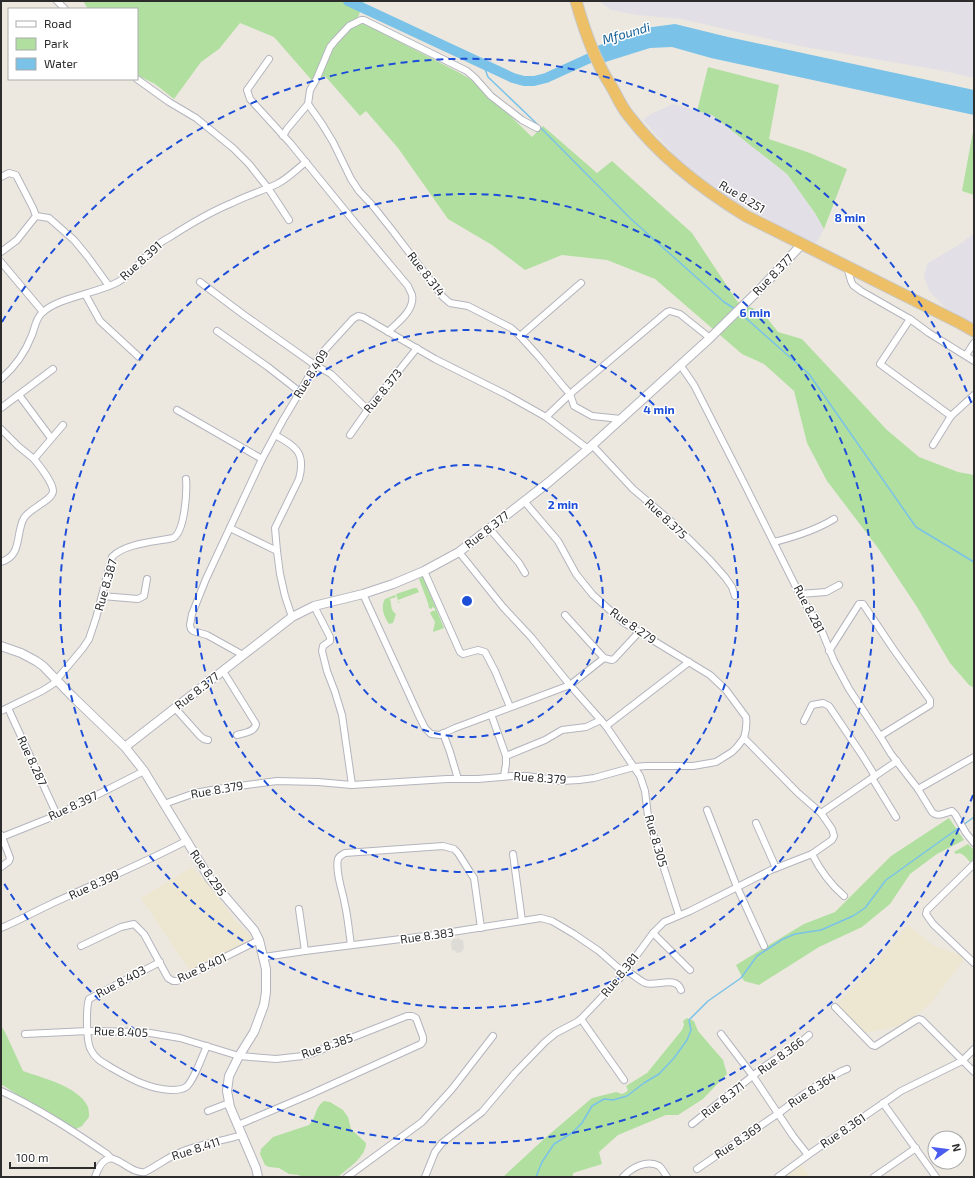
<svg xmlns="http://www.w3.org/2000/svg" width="975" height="1178" font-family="'Exo 2',sans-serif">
	<rect width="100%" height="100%" fill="#ece8df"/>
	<g fill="#e2dfe6">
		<path d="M599,1H958L974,3V78L944,71L799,46L681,19L637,15L611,10Z"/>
		<path d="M673,104L712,115L787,174L815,213L824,229L819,239L815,243L784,228L727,197L680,161L643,120L651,114Z"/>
		<path d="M974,233V331L960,323L929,291L924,275L928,263L962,243Z"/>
	</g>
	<g fill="#ede6d0">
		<path d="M192,867L212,888L233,918L253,939L190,971L141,898Z"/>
		<path d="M908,925L934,946L966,957L929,1005L904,1025L865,1033L837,1005Z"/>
		<path d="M799,1162L810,1177H778Z"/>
	</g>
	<g fill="#b1dfa0">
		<path d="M83,1H364L357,20L460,73L475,82L532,137L543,126L597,173L612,161L692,233L737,301L744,308L750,307L763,313L778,332L802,339L887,430L919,457L958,472L974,475V688L969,685L950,663L917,607L878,548L827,481L807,443L794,391L764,364L742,354L655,279L607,260L562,255L525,270L492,245L448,219L398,148L366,111L360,116L325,76L315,84L274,37L240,23L219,49L201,62L174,99L155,84L137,75V9H88Z"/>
		<path d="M708,67L779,85L769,139L810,153L847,169L824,229L815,213L787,174L712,115L697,111Z"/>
		<path d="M974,126V195L962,191Z"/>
		<path d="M423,576L444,628L433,632L435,622L430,613L432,611H435V609L433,607L431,609L429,608L428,603L419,579Z"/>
		<path d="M414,588H417L419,592L398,600L396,594Z"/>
		<path d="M395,595L398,601L401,604L398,602L396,597L390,599C392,605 390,610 396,614L393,623L389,624C384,617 380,607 385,599Z"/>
		<path d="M949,818L964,840L937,854L910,874L890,904L862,927L819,947L759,985L744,981L736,965L804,924L835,912L891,856Z"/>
		<path d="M968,844L974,850V859L970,862C966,858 962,851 956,854L954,852Z"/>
		<path d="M687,1018L694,1021L698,1031L723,1060L727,1074L703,1099L678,1115H666L618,1135L599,1152L602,1164L573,1173V1177H503L544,1139L592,1098L616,1092L622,1094L626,1092L628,1090L626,1086L647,1073L682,1030L684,1025L683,1021Z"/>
		<path d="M1,1026L5,1032L23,1071C42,1078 77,1086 87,1105C89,1108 89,1113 89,1117L82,1126L72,1131L1,1084Z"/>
		<path d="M324,1101L330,1102L343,1110L348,1117L351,1129L366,1143C366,1157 348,1168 338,1177H300L299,1175L289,1174L279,1168L269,1167L265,1165L260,1154L261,1149L273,1137L309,1125C317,1117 314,1108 324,1101Z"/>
	</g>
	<path fill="#dddbd6" d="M460,938V940H463L464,949L462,950V952L456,953L455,950L452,951L451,941H453V939Z"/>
	<path fill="#7ac2e7" d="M675,24L728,37L974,90V115L711,58L672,47L650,48L599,64L592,48L645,28Z"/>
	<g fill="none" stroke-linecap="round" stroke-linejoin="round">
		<g stroke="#7ac2e7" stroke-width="1.5">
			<path d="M483,64L488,77L534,121L631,219L724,302L735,309"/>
			<path d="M740,313L809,374L916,527L974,562"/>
			<path d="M963,825L974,817"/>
			<path d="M536,1177L542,1162L554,1144L572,1133L582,1123L592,1106L604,1099L613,1100L627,1096L644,1083L659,1074L674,1058L687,1040L691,1030L689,1020L708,1001L741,978L757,956L783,939L795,934L821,930L853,916L865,908L886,880L960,827"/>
		</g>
		<path stroke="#7ac2e7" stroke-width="10" d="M348,1L513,78L524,81H534L546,78L592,57L603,53"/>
		<defs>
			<g id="minor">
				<path d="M57,1L65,9"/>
				<path d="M269,59L247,90L250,99L291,144L352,219L408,286C409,289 411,292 412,295C415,310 398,322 388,332"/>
				<path d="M137,79L169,102L196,118L233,148L249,164L268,188L289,220"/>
				<path d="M308,104L322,124L333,142L351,179L359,191L373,206L392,230L443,297L450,303L468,306L511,328L520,336L539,357L563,386L570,394L574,406L592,416L621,419"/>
				<path d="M283,136L287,129L308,104L310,90L317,78L330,47L335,41L349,26L361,20H364L467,71L475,78L491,96L522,120L537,128"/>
				<path d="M1,177L9,173L16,175L33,208L36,216L17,240L1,252"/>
				<path d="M36,216L49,218L74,240L88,257L109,286"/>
				<path d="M1,262L43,312"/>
				<path d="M847,267L851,281L853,285L861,291L910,319L929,333L974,361"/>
				<path d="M200,282L244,315L315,365L331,374L368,410"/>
				<path d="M85,294L100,321L139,357"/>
				<path d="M910,319L880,364L951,416"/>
				<path d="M217,331L268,367L300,392"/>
				<path d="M520,336L581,283"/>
				<path d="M966,355L974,343"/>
				<path d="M681,366L694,385L744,483L800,595L821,629L834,661L849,689L880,736L891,754L918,789L974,757"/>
				<path d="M1,379C15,367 25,353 32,335C35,327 36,318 42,313C58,297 96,294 118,282C134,273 144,256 158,245C161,242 166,239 170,237C190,224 210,212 232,203C246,196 262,191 277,184C287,179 297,169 306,162"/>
				<path d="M19,395L51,438"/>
				<path d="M1,408L53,369"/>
				<path d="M177,410L262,459"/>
				<path d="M546,417L570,394L667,312L670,311L680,314L710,338"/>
				<path d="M1,429L18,446L34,459"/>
				<path d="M275,435C296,446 306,453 299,479L275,528L277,551L280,574L285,596L292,617"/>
				<path d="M350,435L369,408L417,348"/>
				<path d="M592,445L633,489L672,522L709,559L725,577L732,587L735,596"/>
				<path d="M933,445L951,416L974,395"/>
				<path d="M524,501L558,541L576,574L593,595L623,622L710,675L726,690L746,717C747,724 746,731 744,738"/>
				<path d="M230,528L277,551"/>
				<path d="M489,528L519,563L525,573"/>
				<path d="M774,542C794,537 816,530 834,519"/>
				<path d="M459,552L503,607L531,637L570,685L606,726L640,776L645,791L648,816L653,834L679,915"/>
				<path d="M1,562C23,555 15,534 24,518C30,508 53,500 53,491C53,483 39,465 34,459L63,425"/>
				<path d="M424,571L460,652L463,654L478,650L485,652L495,671L510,707"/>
				<path d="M363,594L420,718L425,728L431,734L440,735L455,728L570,685L604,658"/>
				<path d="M800,594L826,592L839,585"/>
				<path d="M102,596L138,599L144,596L147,579"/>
				<path d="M314,606L330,637V641L323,646L322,651L327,671L335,692L342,715L352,785"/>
				<path d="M565,615L604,658L612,660L614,659L639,632"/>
				<path d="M829,651L859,604H863L894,650L930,700V705L880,736"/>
				<path d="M243,655L207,635L193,631L191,629L190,625L192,614L206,579L262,459L283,420L304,385L321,354L353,319L358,316L363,317L435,359L505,394L546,417L588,449"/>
				<path d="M223,671L256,724C255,732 244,733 237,735"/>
				<path d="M8,708L57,815"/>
				<path d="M175,708L200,736L204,739L208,740"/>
				<path d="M1,711L42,691L53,684L83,648L89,639L96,618L112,557C125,543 155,542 173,538C185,532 187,491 186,479"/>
				<path d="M491,714L506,756V764L504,776"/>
				<path d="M804,721L812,705L823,703L829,706L862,755L875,776"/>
				<path d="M606,726L689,662"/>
				<path d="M443,733L450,752L458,779"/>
				<path d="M506,756L545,740L562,730L586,727L601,720"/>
				<path d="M872,778L896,817"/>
				<path d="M918,789L932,812C938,818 944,813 952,811L955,814L966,833L974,843"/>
				<path d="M164,804L195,793L217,789L277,781L318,782L352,785L447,779H478L512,776H527L561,781L579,780L594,778L634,767L646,766H693L716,762L732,752L737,747L744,738L798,793L821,813L832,829L834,836L832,840L812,854"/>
				<path d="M707,810L737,887L764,946"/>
				<path d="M821,813L897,761"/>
				<path d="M756,823L776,868"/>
				<path d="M1,835L2,837L57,815L91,798L144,771"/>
				<path d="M974,864L927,910L926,914L933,924L974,963"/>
				<path d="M1,867L9,861L10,858L2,837"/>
				<path d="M299,909L305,951"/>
				<path d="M522,921L541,918L552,921L574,934L599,951L624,973"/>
				<path d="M1,928C18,921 34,912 51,904C96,883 142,864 186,841"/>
				<path d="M653,933L690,970"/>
				<path d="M351,945C349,932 348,918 345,905C343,892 335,872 338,859C339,856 342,855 345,853L443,846L454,849L458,853L470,872L474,878L481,928"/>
				<path d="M81,946L121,927L134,924L144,934L168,978L173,981H177L259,940"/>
				<path d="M264,957L305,951L433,935L522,921L513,854"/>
				<path d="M160,962L89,999C86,1008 86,1042 91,1050C95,1059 104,1063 112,1068C131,1079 149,1089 171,1090C176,1090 182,1090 186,1087C194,1081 202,1056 207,1046"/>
				<path d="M626,970C632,974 639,980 645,983C656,987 676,975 681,990"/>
				<path d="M835,1007L872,1045L875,1046L916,1020L919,1019L922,1020L974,1072"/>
				<path d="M581,1019L624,1080"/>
				<path d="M25,1034L88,1031L144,1032L180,1038L239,1056L276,1059L303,1056L313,1053L407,1016H412L416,1018L423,1037V1041L421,1044L311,1094L238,1125"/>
				<path d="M721,1034L753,1076L793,1136L808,1155L901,1091L962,1061L974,1049"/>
				<path d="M1,1091C38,1108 73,1131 107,1154L111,1158"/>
				<path d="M883,1103L936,1177"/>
				<path d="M208,1111L229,1103"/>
				<path d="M692,1124L765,1066L802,1041L809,1035"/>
				<path d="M697,1169L779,1113L804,1094L825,1080L842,1071L847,1069"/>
				<path d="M95,1177C109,1137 125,1175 145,1172C157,1166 168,1157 181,1152C200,1144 222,1141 242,1135"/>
				<path d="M347,1177L422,1122L452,1089L493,1036"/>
				<path d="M425,1177L435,1152L442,1143L482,1112L515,1073L545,1042L556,1033L577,1022L581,1019L620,978L653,933L664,922L690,911L771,870L812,854C820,870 830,884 844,896"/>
				<path d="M623,1177C631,1168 647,1159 659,1166C662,1168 665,1174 667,1177"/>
				<path d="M778,1177L808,1155"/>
				<path d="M874,1177L916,1148"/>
			</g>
			<g id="tertiary">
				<path d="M1,646L21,653L36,661L43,666L72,696L125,747L144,771L210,879L254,930L259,940L266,969V992L264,1005L254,1032L239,1056L229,1076L227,1091L230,1107L256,1168L258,1177"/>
				<path d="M125,747L292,617L314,606L363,594L393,584L424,571L459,552L549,482L588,449L710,338L763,286L802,244"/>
			</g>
			<path id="trunk" d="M576,1C582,22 589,44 599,64C603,74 610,83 615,93C619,101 623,109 629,116C661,158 702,189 746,216L960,323L974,331"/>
		</defs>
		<use href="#minor" stroke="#b3b4be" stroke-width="8"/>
		<use href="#tertiary" stroke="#b3b4be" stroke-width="10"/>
		<use href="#trunk" stroke="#c8c8c8" stroke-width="13"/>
		<use href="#minor" stroke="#fff" stroke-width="6"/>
		<use href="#tertiary" stroke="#fff" stroke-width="8"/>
		<use href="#trunk" stroke="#edc067" stroke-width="11"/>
	</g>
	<g fill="none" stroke="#1d4ed8" stroke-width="2" stroke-dasharray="7 5">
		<circle cx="467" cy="601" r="136"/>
		<circle cx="467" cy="601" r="271"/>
		<circle cx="467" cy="601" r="407"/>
		<path d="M973 795A542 542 0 0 1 2 880M2 322A542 542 0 0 1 973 407"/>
	</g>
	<g text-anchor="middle" stroke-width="3" stroke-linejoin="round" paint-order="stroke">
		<g font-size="12" fill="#2c2c2c" stroke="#fff">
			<text transform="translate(742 197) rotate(31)" y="4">Rue 8.251</text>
			<text transform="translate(141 261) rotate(-42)" y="4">Rue 8.391</text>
			<text transform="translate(426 274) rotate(52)" y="4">Rue 8.314</text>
			<text transform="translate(773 275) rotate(-46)" y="4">Rue 8.377</text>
			<text transform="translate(311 374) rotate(-58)" y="4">Rue 8.409</text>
			<text transform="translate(383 391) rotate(-51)" y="4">Rue 8.373</text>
			<text transform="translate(666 519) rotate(43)" y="4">Rue 8.375</text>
			<text transform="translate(487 530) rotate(-38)" y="4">Rue 8.377</text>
			<text transform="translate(106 585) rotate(-74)" y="4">Rue 8.387</text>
			<text transform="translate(809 609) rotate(62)" y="4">Rue 8.281</text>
			<text transform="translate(633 626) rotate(35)" y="4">Rue 8.279</text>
			<text transform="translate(197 691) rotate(-38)" y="4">Rue 8.377</text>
			<text transform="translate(32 761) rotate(65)" y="4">Rue 8.287</text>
			<text transform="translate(540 778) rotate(4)" y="4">Rue 8.379</text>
			<text transform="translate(217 790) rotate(-10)" y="4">Rue 8.379</text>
			<text transform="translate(73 806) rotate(-25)" y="4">Rue 8.397</text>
			<text transform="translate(656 841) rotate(74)" y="4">Rue 8.305</text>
			<text transform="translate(208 873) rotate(55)" y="4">Rue 8.295</text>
			<text transform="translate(94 885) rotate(-25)" y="4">Rue 8.399</text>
			<text transform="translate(427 936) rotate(-8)" y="4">Rue 8.383</text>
			<text transform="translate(202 968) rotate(-25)" y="4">Rue 8.401</text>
			<text transform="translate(620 975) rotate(-51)" y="4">Rue 8.381</text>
			<text transform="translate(121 982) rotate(-28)" y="4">Rue 8.403</text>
			<text transform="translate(121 1032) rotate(2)" y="4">Rue 8.405</text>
			<text transform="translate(327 1046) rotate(-19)" y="4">Rue 8.385</text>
			<text transform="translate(781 1056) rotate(-36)" y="4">Rue 8.366</text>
			<text transform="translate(812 1090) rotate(-33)" y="4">Rue 8.364</text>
			<text transform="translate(723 1100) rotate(-38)" y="4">Rue 8.371</text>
			<text transform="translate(843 1131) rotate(-34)" y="4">Rue 8.361</text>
			<text transform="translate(738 1141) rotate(-34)" y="4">Rue 8.369</text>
			<text transform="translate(196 1149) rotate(-18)" y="4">Rue 8.411</text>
		</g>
		<g font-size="13" font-style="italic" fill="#176095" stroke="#fff">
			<text transform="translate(626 33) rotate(-16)" y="5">Mfoundi</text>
		</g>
	</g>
	<circle cx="467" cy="601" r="6" fill="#1d4ed8" stroke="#fff" stroke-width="2"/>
	<g font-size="12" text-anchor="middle" font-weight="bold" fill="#1d4ed8" stroke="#fff" stroke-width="3" stroke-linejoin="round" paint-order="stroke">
		<text x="850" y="222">8 min</text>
		<text x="755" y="317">6 min</text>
		<text x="659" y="414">4 min</text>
		<text x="563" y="509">2 min</text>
	</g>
	<rect width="975" height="1178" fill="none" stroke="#2c2c2c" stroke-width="4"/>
	<rect x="8" y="8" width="130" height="72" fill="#ffffff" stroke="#ababab"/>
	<rect x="16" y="21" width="20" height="6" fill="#ffffff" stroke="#ababab"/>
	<text x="44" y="28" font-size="12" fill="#2c2c2c">Road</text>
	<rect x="16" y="38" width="20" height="12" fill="#b1dfa0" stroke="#ababab"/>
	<text x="44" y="48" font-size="12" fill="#2c2c2c">Park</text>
	<rect x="16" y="58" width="20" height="12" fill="#7ac2e7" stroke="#ababab"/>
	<text x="44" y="68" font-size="12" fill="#2c2c2c">Water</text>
	<g transform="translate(947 1150) rotate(76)"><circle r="19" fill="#ffffff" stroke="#ababab"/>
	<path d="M0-3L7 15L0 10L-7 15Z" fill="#4b5dee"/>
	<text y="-6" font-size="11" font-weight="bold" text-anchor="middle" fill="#2c2c2c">N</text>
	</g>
	<path d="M10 1162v6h85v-6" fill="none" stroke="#2c2c2c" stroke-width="2"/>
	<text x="16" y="1162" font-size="12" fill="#2c2c2c" stroke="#ffffff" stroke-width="3" paint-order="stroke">100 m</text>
</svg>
